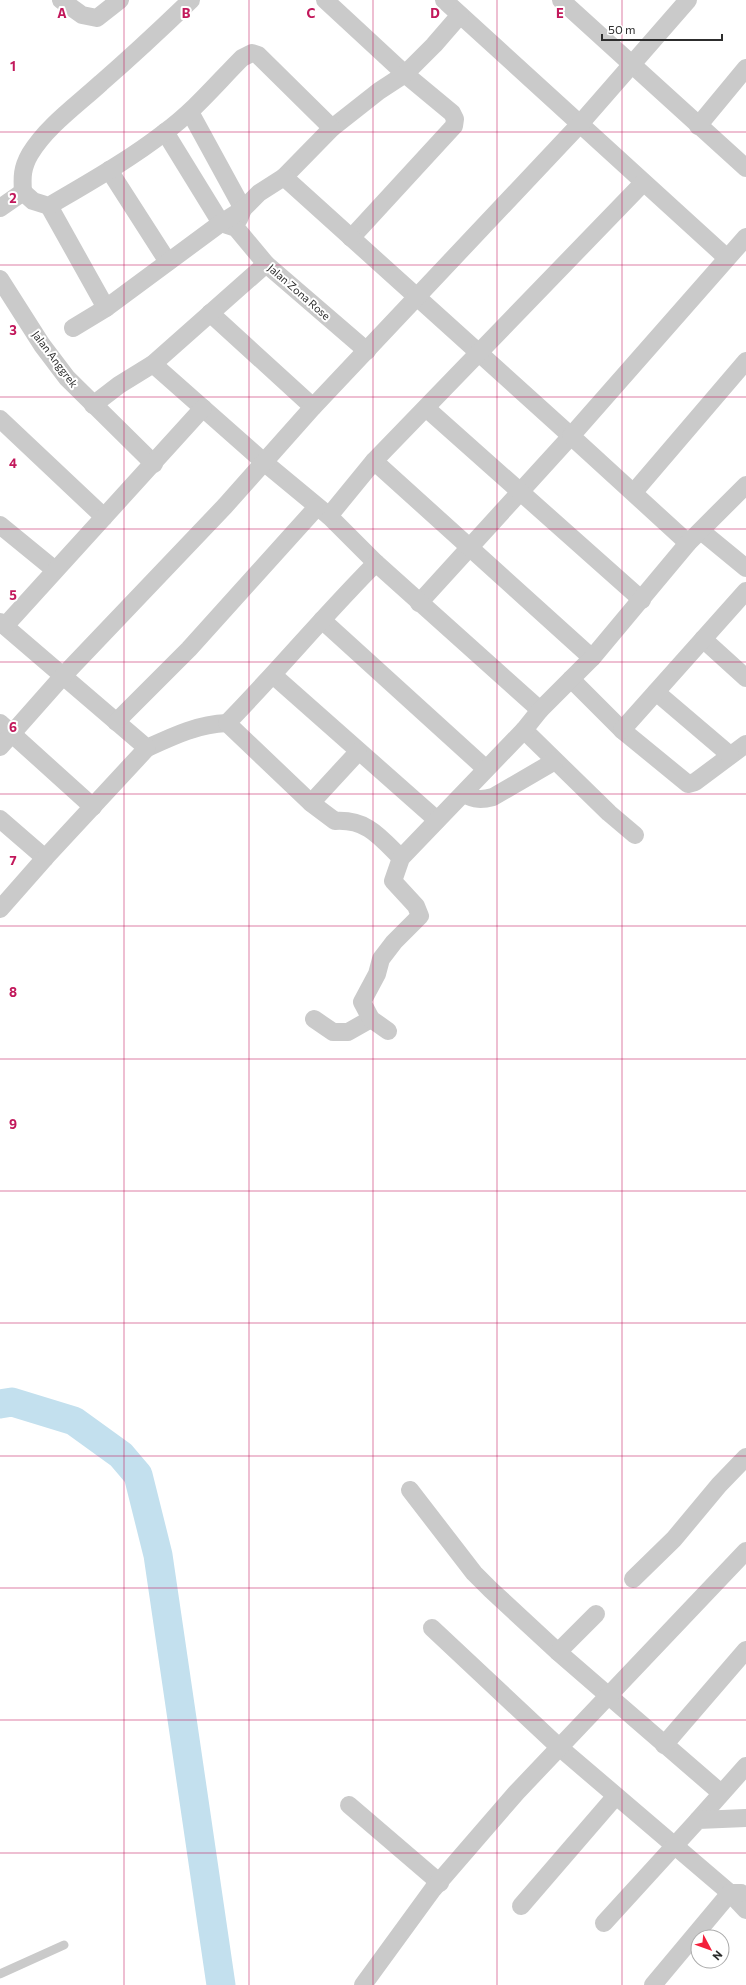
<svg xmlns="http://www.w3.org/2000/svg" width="746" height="1985" font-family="Commissioner,sans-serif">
	<rect width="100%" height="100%" fill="#fff"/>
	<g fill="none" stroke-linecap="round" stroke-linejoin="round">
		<path stroke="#c3e0ee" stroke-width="29" d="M0,1404L12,1402L74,1421L121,1455L138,1475L158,1555L221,1985"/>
		<path stroke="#cacaca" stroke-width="9" d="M0,1974L64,1945"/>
		<g stroke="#cacaca" stroke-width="18">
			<path d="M61,0L82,15L97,18L120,0"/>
			<path d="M325,0L405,74L452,113L455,119L454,126L351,238"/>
			<path d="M444,0L727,258"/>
			<path d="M561,0L746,168"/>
			<path d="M190,112L243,209L239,219"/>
			<path d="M698,126L746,68"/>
			<path d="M165,132L221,223"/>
			<path d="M109,170L168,262"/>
			<path d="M284,177L332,128L379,91L405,74L434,45L460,15"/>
			<path d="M23,192C22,177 22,168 30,154C47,126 77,105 101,83C132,56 162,28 191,0"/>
			<path d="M49,206L106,308"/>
			<path d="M0,208L23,192L33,201L49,206C88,183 129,160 165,132C194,111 217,83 242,58L252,53L258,55L332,128"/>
			<path d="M221,223L236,228L266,264L367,351"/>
			<path d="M0,279L42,345L67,378L154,464"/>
			<path d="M210,313L313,407"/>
			<path d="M73,328L106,308L221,223L243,209L259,193L284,177L571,436L419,603"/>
			<path d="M153,364L265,463L329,516L376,563"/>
			<path d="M93,405L119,385L153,364L266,264"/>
			<path d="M426,408L642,600"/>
			<path d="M0,419L104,517"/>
			<path d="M374,461L592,658"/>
			<path d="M634,492L746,361"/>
			<path d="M329,516L374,461L643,183"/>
			<path d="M0,525L55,570"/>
			<path d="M701,531L746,568"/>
			<path d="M688,543L571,436L746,237"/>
			<path d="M322,620L486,769"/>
			<path d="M0,622L147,748C173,736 198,724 227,723"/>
			<path d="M5,626L203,408"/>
			<path d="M703,639L746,678"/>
			<path d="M273,675L437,820"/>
			<path d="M571,679L622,730L688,784L695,782L746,744"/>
			<path d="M656,692L730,755"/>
			<path d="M116,722L189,649L317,507"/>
			<path d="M0,723L93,807"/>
			<path d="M524,730L609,813L635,835"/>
			<path d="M622,730L746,591"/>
			<path d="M0,747L62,677L225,506L313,407L579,125L688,0"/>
			<path d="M464,794C475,800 482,800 493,797L555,761"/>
			<path d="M311,803L358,752"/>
			<path d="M0,819L45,858"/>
			<path d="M401,858C380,837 367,819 335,821L311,803L227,723C278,671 325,614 376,563L540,710"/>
			<path d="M0,909L45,858L147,748"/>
			<path d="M314,1019L333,1032H348L371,1019"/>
			<path d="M388,1031L371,1019L362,1002L377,974L381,959L394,942L420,916L416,906L393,881L401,858L524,730L540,710L592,658L688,543L746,485"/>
			<path d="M410,1490L474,1573L491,1590L558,1652L721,1793"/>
			<path d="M633,1579L674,1539L719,1485L746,1457"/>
			<path d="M432,1628L559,1747L730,1893L746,1910"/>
			<path d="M558,1652L596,1614"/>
			<path d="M664,1745L746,1650"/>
			<path d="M349,1805L440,1883"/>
			<path d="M698,1820L746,1766"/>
			<path d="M521,1906L615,1797"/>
			<path d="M604,1923L698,1820L746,1818"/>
			<path d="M363,1985L433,1889L516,1793L746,1551"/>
			<path d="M653,1985L730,1893H741"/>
		</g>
	</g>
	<path fill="none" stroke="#c2185b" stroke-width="1" stroke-opacity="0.55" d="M124,0V1985M249,0V1985M373,0V1985M497,0V1985M622,0V1985M0,132H746M0,265H746M0,397H746M0,529H746M0,662H746M0,794H746M0,926H746M0,1059H746M0,1191H746M0,1323H746M0,1456H746M0,1588H746M0,1720H746M0,1853H746"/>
	<g text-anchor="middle" stroke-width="4" stroke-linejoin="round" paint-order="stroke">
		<g font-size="11" fill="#2d2d2d" stroke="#fff">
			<text transform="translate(299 292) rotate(41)" y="4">Jalan Zona Rose</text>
			<text transform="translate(55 359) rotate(53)" y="4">Jalan Anggrek</text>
		</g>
	</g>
	<g font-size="13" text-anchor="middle" font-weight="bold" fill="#c2185b" stroke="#fff" stroke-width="4" stroke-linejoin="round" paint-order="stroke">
		<text x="62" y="18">A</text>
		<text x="186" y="18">B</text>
		<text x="311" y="18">C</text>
		<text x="435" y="18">D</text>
		<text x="560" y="18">E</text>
		<text x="13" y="71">1</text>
		<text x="13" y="203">2</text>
		<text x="13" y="335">3</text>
		<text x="13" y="468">4</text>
		<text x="13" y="600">5</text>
		<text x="13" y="732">6</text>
		<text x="13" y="865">7</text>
		<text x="13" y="997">8</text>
		<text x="13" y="1129">9</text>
	</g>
	<g transform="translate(710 1949) rotate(131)"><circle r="19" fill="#ffffff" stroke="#ababab"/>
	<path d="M0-3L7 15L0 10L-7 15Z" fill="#f41f3b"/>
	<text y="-6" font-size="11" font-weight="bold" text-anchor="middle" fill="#2d2d2d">N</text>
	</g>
	<path d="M602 34v6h120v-6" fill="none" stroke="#2d2d2d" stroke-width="2"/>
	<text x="608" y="34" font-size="12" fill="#2d2d2d" stroke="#ffffff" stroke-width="3" paint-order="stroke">50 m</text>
</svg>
